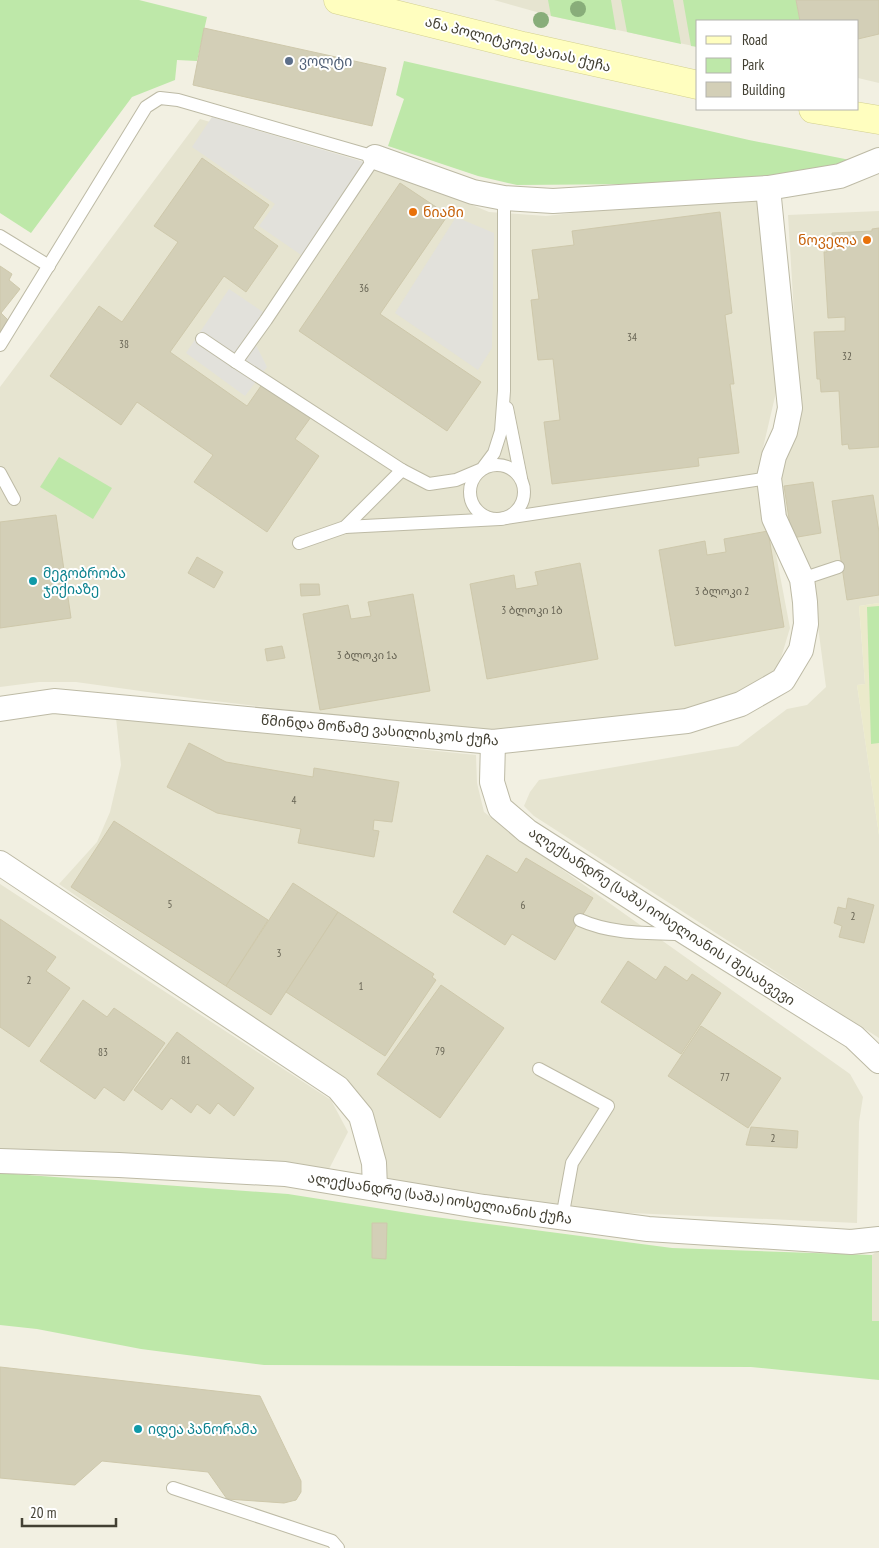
<svg xmlns="http://www.w3.org/2000/svg" width="879" height="1548" font-family="'PT Sans Narrow','Noto Sans Georgian',sans-serif">
	<rect width="100%" height="100%" fill="#f2f0e2"/>
	<g fill="#e6e4d0">
		<path d="M494,0H879V83L858,78V21H698V47L551,16Z"/>
		<path d="M200,119L415,181L489,212L546,216L759,192L777,388L759,465L790,628L777,671L738,711L549,741L198,699L76,682H39L0,687V387Z"/>
		<path d="M879,211V603L859,606L865,684L857,685L879,835V1038L534,816L524,806L530,792L539,780L738,746L787,709L807,705L826,687L817,619L787,532L778,478L800,412L788,215Z"/>
		<path d="M116,718L476,755L477,783L484,812L515,836L850,1074L863,1097L859,1122L857,1223L608,1212L387,1180L380,1141L337,1077L59,884L97,842L110,812L121,765Z"/>
		<path d="M0,884L331,1100L348,1132L329,1169L0,1150Z"/>
		<path d="M879,1250V1321H872V1255Z"/>
	</g>
	<path fill="#ebeacb" d="M879,603V835L857,685L865,684L859,606Z"/>
	<g fill="#bee8a9">
		<path d="M0,0H139L207,17L197,61L177,60L175,80L132,97L31,233L0,213Z"/>
		<path d="M548,0H611L616,30L551,16Z"/>
		<path d="M621,0H673L681,44L627,32Z"/>
		<path d="M683,0H796L800,21H698V47L691,46Z"/>
		<path d="M404,61L749,140L850,160L849,165L777,183L517,185L478,176L388,146L404,99L396,95Z"/>
		<path d="M59,457L112,488L93,519L40,487Z"/>
		<path d="M879,606V743L871,744L867,607Z"/>
		<path d="M0,1173L288,1194L427,1216L672,1248L872,1255V1321H879V1380L751,1367L264,1365L141,1349L37,1329L0,1325Z"/>
	</g>
	<g fill="#e2e1db">
		<path d="M212,117L371,164L307,259L259,226L275,204L192,147Z"/>
		<path d="M456,217L494,233L492,348L478,370L395,313Z"/>
		<path d="M229,289L263,312L255,343L267,367L245,396L186,353Z"/>
	</g>
	<g fill="#d3cfb7" stroke="#cec8ab">
		<path d="M796,0H879V34L858,39V21H800Z"/>
		<path d="M204,28L386,68L372,126L193,85Z"/>
		<path d="M202,158L269,205L253,228L278,246L246,292L224,276L170,352L247,406L263,383L311,417L295,439L319,456L267,532L194,482L213,455L137,402L121,425L50,376L99,306L122,322L178,242L154,226Z"/>
		<path d="M400,183L448,215L380,314L481,382L447,431L299,331Z"/>
		<path d="M720,212L732,313L725,315L734,384H730L739,453L698,458L699,466L552,484L544,422L560,420L553,359L538,360L531,300L539,299L532,250L574,245L572,231Z"/>
		<path d="M879,228V447L849,449L848,444L842,445L839,391L821,392L820,379H817L814,332L845,331V317L828,318L824,252H827L826,239H832V233L872,231V229Z"/>
		<path d="M0,266L12,274L9,280L20,289L1,313L10,322L0,332Z"/>
		<path d="M813,482L821,533L792,538L784,486Z"/>
		<path d="M873,495L879,532V595L847,600L832,501Z"/>
		<path d="M56,515L71,618L0,628V522Z"/>
		<path d="M768,531L784,627L675,646L659,550L705,541L707,555L726,552L724,539Z"/>
		<path d="M197,557L223,572L214,588L188,573Z"/>
		<path d="M580,563L598,659L487,679L470,584L514,575L516,589L538,585L535,572Z"/>
		<path d="M300,584H319L320,595L301,596Z"/>
		<path d="M413,594L430,691L320,710L303,614L348,605L351,619L371,616L368,602Z"/>
		<path d="M282,646L285,658L267,661L265,649Z"/>
		<path d="M189,743L226,762L313,777L314,768L399,782L392,822L374,820L373,830L379,831L374,857L298,843L301,829L217,813L167,787Z"/>
		<path d="M114,821L268,920L226,986L71,887Z"/>
		<path d="M487,855L517,873L526,858L593,898L555,960L512,934L505,945L453,912Z"/>
		<path d="M293,883L338,912L271,1015L226,986Z"/>
		<path d="M848,898L874,905L864,943L839,937L842,926L834,923L838,907L846,909Z"/>
		<path d="M338,912L434,974L432,977L436,980L385,1056L286,992Z"/>
		<path d="M0,919L56,957L46,971L70,988L29,1047L0,1027Z"/>
		<path d="M628,961L656,980L665,966L687,981L692,974L721,993L681,1054L601,1002Z"/>
		<path d="M441,985L504,1028L440,1118L377,1074Z"/>
		<path d="M83,1000L107,1017L114,1008L165,1043L124,1101L104,1087L95,1099L40,1061Z"/>
		<path d="M701,1026L781,1078L748,1128L668,1076Z"/>
		<path d="M177,1032L254,1088L234,1116L218,1103L210,1114L197,1104L191,1113L171,1098L162,1110L134,1090Z"/>
		<path d="M751,1127L798,1131L797,1148L746,1145Z"/>
		<path d="M372,1223H387L386,1259L372,1258Z"/>
		<path d="M0,1367L260,1396L301,1481V1492L296,1500L284,1503L227,1499L208,1472L102,1461L75,1485L0,1478Z"/>
	</g>
	<g fill="none" stroke-linecap="round" stroke-linejoin="round">
		<defs>
			<g id="lane">
				<path d="M0,236L49,266"/>
				<path d="M202,339L236,362"/>
				<path d="M0,345L146,107L160,98L178,100L375,157L266,320L236,362L402,470L429,484L456,480L482,469L494,453L501,431L504,391V198"/>
				<path d="M507,408L521,478"/>
				<circle cx="497" cy="492" r="27"/>
				<path d="M0,473L14,499"/>
				<path d="M345,527L500,519L769,478"/>
				<path d="M299,543L345,527L402,470"/>
				<path d="M802,579L838,567"/>
				<path d="M580,920C611,934 646,933 680,934"/>
				<path d="M539,1069L608,1106L572,1163L562,1218"/>
				<path d="M173,1488L332,1541L338,1548"/>
			</g>
			<g id="street">
				<path d="M375,157L473,192L504,198L553,201L768,188L840,176L879,160"/>
				<path d="M0,709L54,701L493,742L687,721L741,704L783,680L801,650L806,624L805,602L802,579L774,518L769,478L774,456L785,432L790,408L768,188"/>
				<path d="M493,742L492,782L500,808L527,831L688,934L854,1037L879,1061"/>
				<path d="M0,863L338,1088L361,1116L374,1163L375,1188"/>
				<path d="M0,1161L119,1165L285,1174L484,1207L648,1229L851,1242L879,1239"/>
			</g>
			<g id="secondary">
				<path d="M338,0L523,46L698,85"/>
				<path d="M813,109L879,120"/>
			</g>
		</defs>
		<use href="#lane" stroke="#bdbaa5" stroke-width="14"/>
		<use href="#street" stroke="#bdbaa5" stroke-width="26"/>
		<use href="#secondary" stroke="#d3d090" stroke-width="29"/>
		<use href="#lane" stroke="#fff" stroke-width="12"/>
		<use href="#street" stroke="#fff" stroke-width="24"/>
		<use href="#secondary" stroke="#fffebf" stroke-width="28"/>
	</g>
	<g fill="#88ad7a">
		<circle cx="578" cy="9" r="8"/>
		<circle cx="541" cy="20" r="8"/>
	</g>
	<circle fill="#5c6f8a" stroke="#fff" stroke-width="2" cx="289" cy="61" r="5"/>
	<g fill="#e8710a" stroke="#fff" stroke-width="2">
		<circle cx="413" cy="212" r="5"/>
		<circle cx="867" cy="240" r="5"/>
	</g>
	<g fill="#0f9aa8" stroke="#fff" stroke-width="2">
		<circle cx="33" cy="581" r="5"/>
		<circle cx="138" cy="1429" r="5"/>
	</g>
	<g text-anchor="middle" stroke-width="4" stroke-linejoin="round" paint-order="stroke">
		<g font-size="11" fill="#676454">
			<text x="364" y="292">36</text>
			<text x="632" y="341">34</text>
			<text x="124" y="348">38</text>
			<text x="847" y="360">32</text>
			<text x="722" y="595">3 ბლოკი 2</text>
			<text x="532" y="614">3 ბლოკი 1ბ</text>
			<text x="367" y="659">3 ბლოკი 1ა</text>
			<text x="294" y="804">4</text>
			<text x="170" y="908">5</text>
			<text x="523" y="909">6</text>
			<text x="853" y="920">2</text>
			<text x="279" y="957">3</text>
			<text x="29" y="984">2</text>
			<text x="361" y="990">1</text>
			<text x="440" y="1055">79</text>
			<text x="103" y="1056">83</text>
			<text x="186" y="1064">81</text>
			<text x="725" y="1081">77</text>
			<text x="773" y="1142">2</text>
		</g>
		<g font-size="14" fill="#434033" stroke="#fff">
			<text transform="translate(518 44) rotate(14)" y="5">ანა პოლიტკოვსკაიას ქუჩა</text>
			<text transform="translate(380 730) rotate(5)" y="5">წმინდა მოწამე ვასილისკოს ქუჩა</text>
			<text transform="translate(662 916) rotate(33)" y="5">ალექსანდრე (საშა) იოსელიანის I შესახვევი</text>
			<text transform="translate(440 1198) rotate(9)" y="5">ალექსანდრე (საშა) იოსელიანის ქუჩა</text>
		</g>
		<g font-size="14" fill="#4e5e75" stroke="#fff" text-anchor="start">
			<text x="299" y="66">ვოლტი</text>
		</g>
		<g font-size="14" fill="#c56008" stroke="#fff" text-anchor="start">
			<text x="423" y="217">ნიამი</text>
			<text x="857" y="245" text-anchor="end">ნოველა</text>
		</g>
		<g font-size="14" fill="#0d838f" stroke="#fff" text-anchor="start">
			<text x="43" y="578">მეგობრობა<tspan x="43" dy="16">ჯიქიაზე</tspan></text>
			<text x="148" y="1434">იდეა პანორამა</text>
		</g>
	</g>
	<rect x="696" y="20" width="162" height="90" fill="#ffffff" stroke="#b4b3ad"/>
	<rect x="706" y="36" width="25" height="8" fill="#fffebf" stroke="#b4b3ad"/>
	<text x="742" y="45" font-size="15" fill="#434033">Road</text>
	<rect x="706" y="58" width="25" height="15" fill="#bee8a9" stroke="#b4b3ad"/>
	<text x="742" y="70" font-size="15" fill="#434033">Park</text>
	<rect x="706" y="82" width="25" height="15" fill="#d3cfb7" stroke="#b4b3ad"/>
	<text x="742" y="95" font-size="15" fill="#434033">Building</text>
	<path d="M22 1518v8h94v-8" fill="none" stroke="#434033" stroke-width="2.5"/>
	<text x="30" y="1518" font-size="15" fill="#434033" stroke="#ffffff" stroke-width="4" paint-order="stroke">20 m</text>
</svg>
